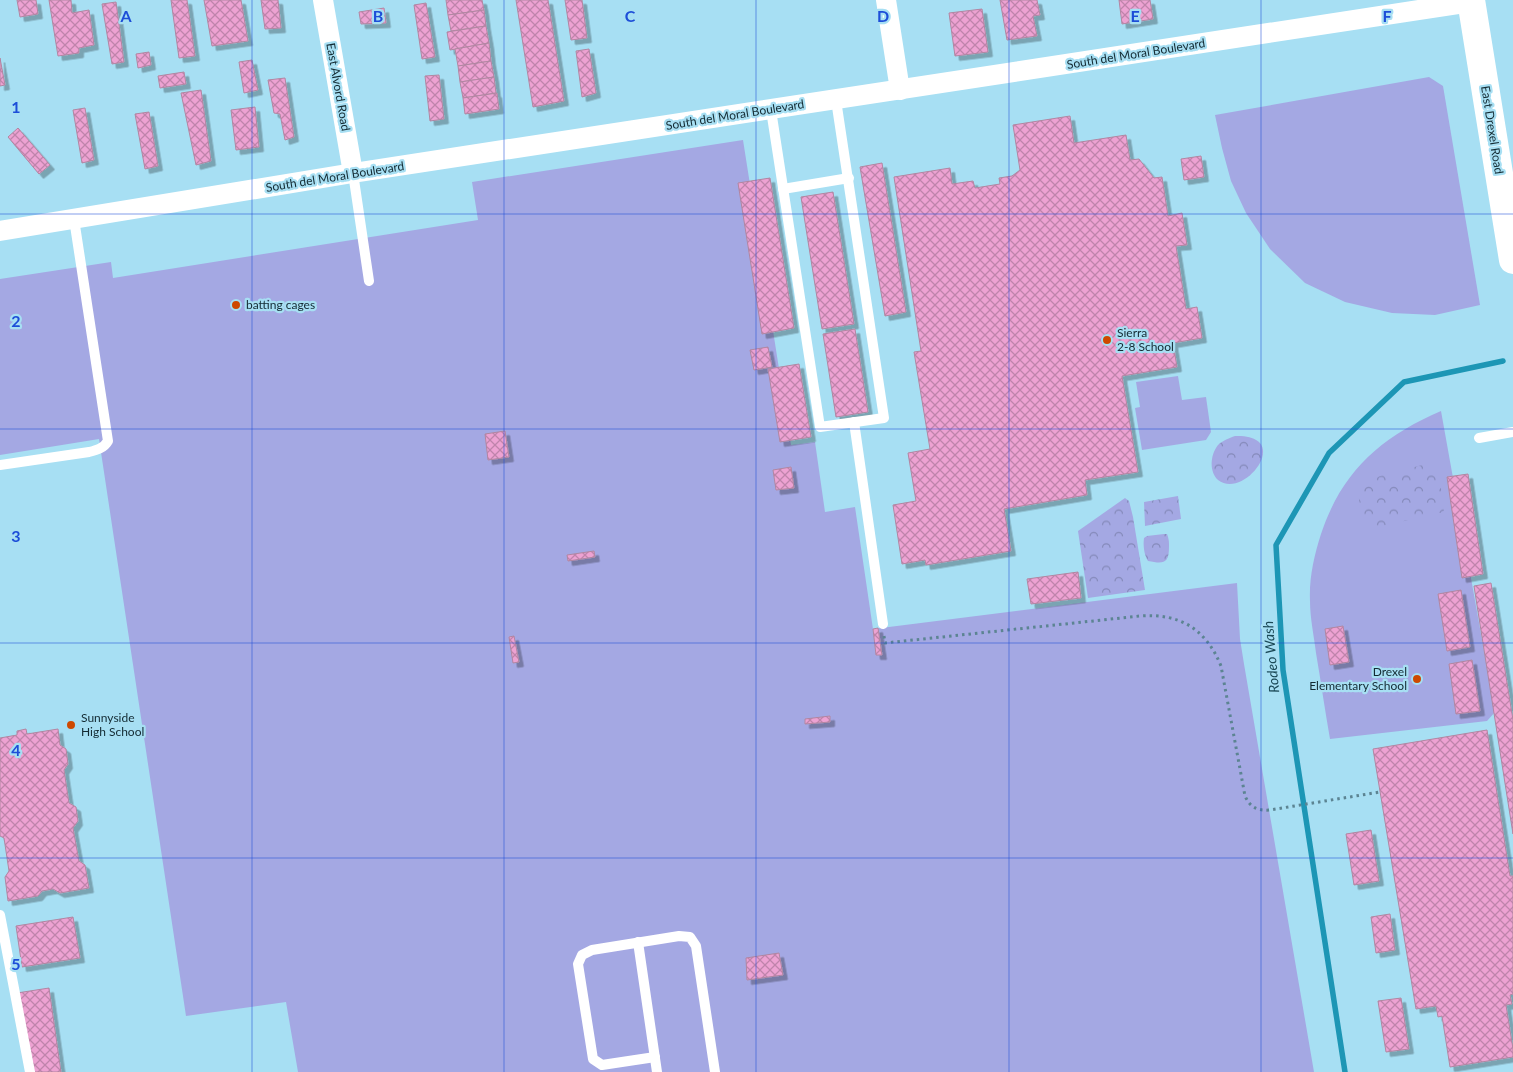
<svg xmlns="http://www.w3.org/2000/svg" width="1513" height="1072" font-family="Lato,sans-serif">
	<defs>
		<pattern id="forest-crowns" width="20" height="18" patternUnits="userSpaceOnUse" patternTransform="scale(1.25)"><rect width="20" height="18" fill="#a4a8e3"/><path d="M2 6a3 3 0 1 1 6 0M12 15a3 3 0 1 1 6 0" fill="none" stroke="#8489b9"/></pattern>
		<pattern id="building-cross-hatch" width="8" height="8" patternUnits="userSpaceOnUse" patternTransform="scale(1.25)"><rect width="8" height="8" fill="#eda2d2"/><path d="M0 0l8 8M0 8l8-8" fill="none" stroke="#bf84ab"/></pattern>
		<filter id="shadow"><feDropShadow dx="4.5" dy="4.5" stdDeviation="0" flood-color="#0004"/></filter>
	</defs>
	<rect width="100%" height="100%" fill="#a7dff3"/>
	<g fill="#a4a8e3">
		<path d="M1429,77L1443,86L1480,305L1435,315L1392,313L1345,302L1305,283L1270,249L1246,213L1231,181L1222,148L1215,115Z"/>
		<path d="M743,140L791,445L815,442L825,512L855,507L873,629L1237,583L1240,639L1244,664L1314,1072H298L286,1002L186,1016L99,439L0,455V279L111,262L113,278L478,220L472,182Z"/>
		<path d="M1178,376L1182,400L1206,397L1211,432L1206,440L1142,450L1135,408L1140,407L1136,382Z"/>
		<path d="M1441,411L1495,712L1487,721L1330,739C1325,711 1321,682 1316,653C1314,636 1310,618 1310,601C1309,578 1314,556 1321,534C1342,471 1381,437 1441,411Z"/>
	</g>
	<g fill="url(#forest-crowns)">
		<path d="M1235,436C1295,434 1244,501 1218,480C1209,472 1210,455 1218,445C1222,441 1229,438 1235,436Z"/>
		<path d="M1426,464L1439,473L1444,512L1364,530L1357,487L1380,476Z"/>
		<path d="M1178,496L1181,519L1145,526L1144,502Z"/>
		<path d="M1125,498L1129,501L1133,517L1145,590L1088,598L1078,531Z"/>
		<path d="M1164,534H1167C1169,539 1169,542 1169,547C1169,564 1163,564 1148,561C1144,555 1143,545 1144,538L1147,536Z"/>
	</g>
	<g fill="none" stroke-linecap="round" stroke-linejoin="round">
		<path stroke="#1d96b5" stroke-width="5.5" d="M1345,1072L1283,670L1276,545L1329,453L1404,382L1503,361"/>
	</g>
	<g fill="url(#building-cross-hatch)" stroke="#b186a1" filter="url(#shadow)">
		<path d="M17,0H36L38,14L20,17Z"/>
		<path d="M49,0H71L72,13L89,10L94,45L79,48V53L58,56Z"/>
		<path d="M171,0H187L195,56L179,58Z"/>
		<path d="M204,0H241L248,41L212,46Z"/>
		<path d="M261,0H278L281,28L265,29Z"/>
		<path d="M446,0H482L484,10L448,15Z"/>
		<path d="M516,0H548L564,101L533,107Z"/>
		<path d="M565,0H582L587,38L571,40Z"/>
		<path d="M1000,0H1037L1040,15L1033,16L1037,36L1007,40Z"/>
		<path d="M1119,0H1150L1153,19L1122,24Z"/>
		<path d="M116,2L124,62L112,64L102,4Z"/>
		<path d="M426,3L435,57L422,59L414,5Z"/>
		<path d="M384,8L386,23L361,24L359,12Z"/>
		<path d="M982,9L988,52L955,56L949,13Z"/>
		<path d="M484,10L486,26L451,31L448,15Z"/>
		<path d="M486,26L489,43L450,50L447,32Z"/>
		<path d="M489,43L491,61L458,66L455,49Z"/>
		<path d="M589,49L596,93L582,97L576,51Z"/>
		<path d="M149,52L151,65L138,68L136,54Z"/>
		<path d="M0,58L5,85L0,86Z"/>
		<path d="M252,60L258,90L244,93L239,62Z"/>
		<path d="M491,61L494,77L460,82L458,66Z"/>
		<path d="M184,72L186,84L160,88L158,76Z"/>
		<path d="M439,75L444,119L430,121L425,76Z"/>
		<path d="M494,77L496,93L463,98L460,82Z"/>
		<path d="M285,78L294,137L285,140L280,114L274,113L268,80Z"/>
		<path d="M201,90L211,161L196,165L181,93Z"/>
		<path d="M497,93L499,109L465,114L463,98Z"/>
		<path d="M255,107L259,147L236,150L231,110Z"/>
		<path d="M85,108L94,160L82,163L73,110Z"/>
		<path d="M149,112L158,166L145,169L135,114Z"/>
		<path d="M1070,116L1074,143L1126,135L1130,160L1139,159L1154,178L1162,177L1168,216L1182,213L1187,245L1176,246L1186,309L1197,307L1202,338L1173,343L1177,367L1122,376L1138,472L1085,480L1087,495L1004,509L1011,551L926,565L925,560L902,564L893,505L916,501L908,453L930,449L914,352L921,351L894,177L950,168L952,184L973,181L975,188L1000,184L999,178L1012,176L1020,170L1013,125Z"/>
		<path d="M18,128L50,165L39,174L8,137Z"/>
		<path d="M1201,156L1204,177L1184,180L1181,159Z"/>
		<path d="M882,163L906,312L885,316L860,167Z"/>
		<path d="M770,178L794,328L762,334L738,183Z"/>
		<path d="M833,192L854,324L822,329L801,197Z"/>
		<path d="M855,329L868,412L836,417L823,334Z"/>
		<path d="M768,347L772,367L754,370L750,350Z"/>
		<path d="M799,364L811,437L780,442L768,369Z"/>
		<path d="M505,431L509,457L488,460L485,434Z"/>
		<path d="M791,467L794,488L776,490L773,470Z"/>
		<path d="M1468,474L1483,574L1462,578L1447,477Z"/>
		<path d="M594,551L595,557L568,561L567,555Z"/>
		<path d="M1078,572L1081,598L1031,604L1027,579Z"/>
		<path d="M1491,583L1513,720V834L1474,586Z"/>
		<path d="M1461,590L1470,647L1447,651L1438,594Z"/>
		<path d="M1343,626L1349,662L1330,665L1325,629Z"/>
		<path d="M878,628L882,655H876L873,629Z"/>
		<path d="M514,636L519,662L513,663L509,637Z"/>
		<path d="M1472,660L1480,711L1456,714L1449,664Z"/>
		<path d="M830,716V722L805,724V719Z"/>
		<path d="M26,729L27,734L58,729L60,745L66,749L68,764L64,770L69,803L76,807L78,821L73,828L79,861L85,865L89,888L60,893L53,889L42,891L38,896L8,901L5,877L9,871L4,838L0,836V738L17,735V731Z"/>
		<path d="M1487,730L1510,876H1513V994L1510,995L1512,1004L1506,1005L1513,1049V1057L1450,1067L1442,1016L1438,1017L1436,1006L1416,1009L1373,749Z"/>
		<path d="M1371,830L1379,881L1354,885L1346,834Z"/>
		<path d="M1390,914L1395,950L1376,953L1371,917Z"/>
		<path d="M73,917L80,958L22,967L16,926Z"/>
		<path d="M779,953L783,975L747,980L746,958Z"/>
		<path d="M49,988L61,1072H29L17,993Z"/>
		<path d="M1401,998L1409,1049L1386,1052L1378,1001Z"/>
	</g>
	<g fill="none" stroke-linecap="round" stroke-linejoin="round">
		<path stroke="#5c8492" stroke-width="3" stroke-dasharray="2.5 4" stroke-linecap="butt" d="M884,636L885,643L1140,616C1180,613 1206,629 1221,666L1245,796C1250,807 1257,811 1270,810L1380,792"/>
		<g stroke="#fff" stroke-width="10">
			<path d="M771,110L820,427L884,418L836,100"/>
			<path d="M353,173L369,281"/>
			<path d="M783,189L849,178"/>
			<path d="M854,422L883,624"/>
			<path d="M1479,438L1513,432"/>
			<path d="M0,465L89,452C97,450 104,448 108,441L74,219"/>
			<path d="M0,915L30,1072"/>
			<path d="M638,942L657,1072"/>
			<path d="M655,1057L602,1065L593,1059L578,964L582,955L592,950L679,936L690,937L696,946L715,1072"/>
		</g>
		<g stroke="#fff" stroke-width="20">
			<path d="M323,0L353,173"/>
			<path d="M886,0L900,90"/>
			<path d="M0,231L353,173L1471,2"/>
		</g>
		<path stroke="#fff" stroke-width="28" d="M1471,0L1513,260"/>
	</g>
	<path fill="none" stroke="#1d4ed8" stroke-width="1" stroke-opacity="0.55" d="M252,0V1072M504,0V1072M756,0V1072M1009,0V1072M1261,0V1072M0,214H1513M0,429H1513M0,643H1513M0,858H1513"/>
	<g fill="#ce4900" stroke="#a7dff3" stroke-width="2">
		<circle cx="236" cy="305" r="5"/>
		<circle cx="1107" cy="340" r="5"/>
		<circle cx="1417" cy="679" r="5"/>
		<circle cx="71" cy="725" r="5"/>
	</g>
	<g text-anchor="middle" stroke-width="4.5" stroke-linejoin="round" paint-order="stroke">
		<g font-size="12" fill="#132a32" stroke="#a7dff3">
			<text transform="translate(1136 54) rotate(-9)" y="4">South del Moral Boulevard</text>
			<text transform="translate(338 87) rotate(80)" y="4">East Alvord Road</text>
			<text transform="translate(735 115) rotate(-9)" y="4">South del Moral Boulevard</text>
			<text transform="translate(1492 130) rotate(81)" y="4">East Drexel Road</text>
			<text transform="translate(335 177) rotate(-9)" y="4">South del Moral Boulevard</text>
		</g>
		<g font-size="12" fill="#132a32" stroke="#a7dff3" text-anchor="start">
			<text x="246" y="309">batting cages</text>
			<text x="1117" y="337">Sierra<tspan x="1117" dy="14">2-8 School</tspan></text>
			<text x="1407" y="676" text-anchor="end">Drexel<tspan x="1407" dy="14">Elementary School</tspan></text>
			<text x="81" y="722">Sunnyside<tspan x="81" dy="14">High School</tspan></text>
		</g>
		<g font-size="14" font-style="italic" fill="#1b4957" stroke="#a7dff3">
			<text transform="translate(1271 657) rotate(-95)" y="5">Rodeo Wash</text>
		</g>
	</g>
	<g font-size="16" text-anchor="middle" font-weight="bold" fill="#1d4ed8" stroke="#a7dff3" stroke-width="4.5" stroke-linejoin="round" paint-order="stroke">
		<text x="126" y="22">A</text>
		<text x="378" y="22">B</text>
		<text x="630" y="22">C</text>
		<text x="883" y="22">D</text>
		<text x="1135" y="22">E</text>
		<text x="1387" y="22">F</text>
		<text x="16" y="113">1</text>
		<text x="16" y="327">2</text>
		<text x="16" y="542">3</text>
		<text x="16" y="756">4</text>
		<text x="16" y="970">5</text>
	</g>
</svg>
